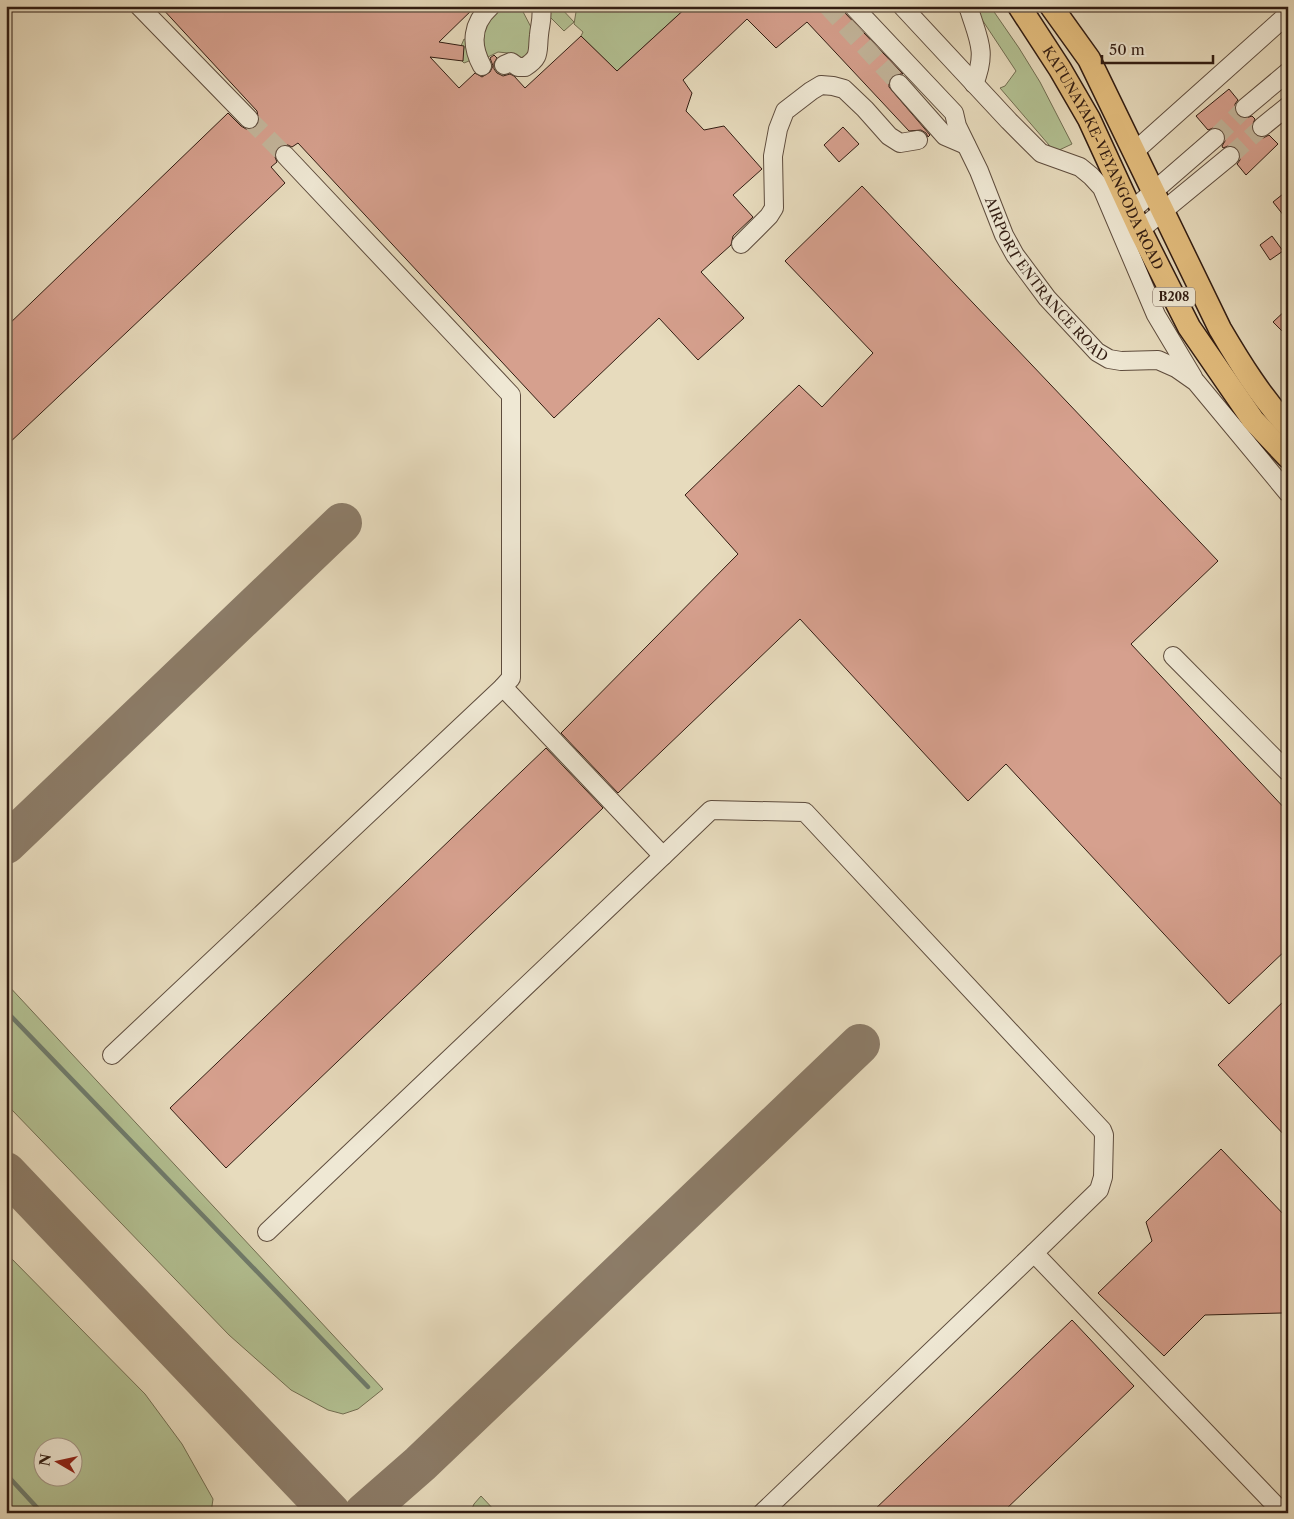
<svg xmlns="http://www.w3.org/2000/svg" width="1294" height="1519" font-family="'Libre Caslon Text',serif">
	<rect width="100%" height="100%" fill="#e7dbbd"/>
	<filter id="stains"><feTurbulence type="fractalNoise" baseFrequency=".004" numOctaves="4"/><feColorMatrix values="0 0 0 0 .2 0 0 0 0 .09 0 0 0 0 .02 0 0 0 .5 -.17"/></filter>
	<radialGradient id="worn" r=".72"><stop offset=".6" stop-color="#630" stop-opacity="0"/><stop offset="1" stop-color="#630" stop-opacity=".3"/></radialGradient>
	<g fill="#b3c193" stroke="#726e52" fill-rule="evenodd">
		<path d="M503,6H520L533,31L531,57L523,61L508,53L498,52L484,59L483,25Z"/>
		<path d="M548,6H559L574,22L564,31L547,14Z"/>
		<path d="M577,6H688L617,71L581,36L583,32L574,24Z"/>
		<path d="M973,6H990L1019,48L1040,82L1072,144L1055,152L1000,88L1005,86L1016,71Z"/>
		<path d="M464,39L469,41L470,59L469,61L464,63L462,61L464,47L461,46Z"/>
		<path d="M6,983L383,1389L358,1409L343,1414L328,1410L291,1390L229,1335L12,1110L6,1102Z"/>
		<path d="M6,1253L145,1394L182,1444L213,1499L211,1513H6ZM72,1446V1476H42V1446Z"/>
		<path d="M481,1496L497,1513H470L474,1504Z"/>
	</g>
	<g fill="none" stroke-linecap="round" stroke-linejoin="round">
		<g stroke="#6f7c6d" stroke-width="4.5">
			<path d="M6,1011L368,1387"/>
			<path d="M6,1474L42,1513"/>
		</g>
		<g stroke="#8c7c68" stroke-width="40">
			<path d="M6,844L342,523"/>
			<path d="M6,1172L331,1513"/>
			<path d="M364,1513L420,1464L860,1044"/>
		</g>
	</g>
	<g fill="#d6a08e" stroke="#311c12">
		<path d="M160,6H476L439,42L464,46L463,61L430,57L459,88L475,73L482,77L490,72L493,66L490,58L494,55L497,58L494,63V69L497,73L503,76L510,74L514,76L525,88L581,36L617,71L688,6H843L845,13L903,74H896L892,76L889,81V87L930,135L928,137L926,133L921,130L909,131L807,22L776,48L747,19L683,80L692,93L686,111L704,130L724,126L762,169L733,195L753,217L733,236L731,245L701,272L744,318L698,360L659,318L554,418L298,143L292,147L288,145H282L275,152V157L277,162L271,167L285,183L6,446V327L228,113L241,126L246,129H252L259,122L257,111Z"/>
		<path d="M1229,89L1238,100L1235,104V109L1237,115L1246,118L1252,116L1255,119L1251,128L1254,134L1263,138L1269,135L1278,144L1246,175L1237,164L1240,160V155L1238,149L1233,146H1228L1223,148L1222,146L1225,141L1223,131L1218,128H1213L1208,130L1196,116Z"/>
		<path d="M843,127L859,144L839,162L824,145Z"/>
		<path d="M862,186L1218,561L1131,644L1288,812V948L1229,1004L1006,764L968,801L800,619L618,793L561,733L738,554L685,495L799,385L822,407L873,353L785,261Z"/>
		<path d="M1288,190V221L1273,202Z"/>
		<path d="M1272,236L1283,251L1270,260L1260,245Z"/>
		<path d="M1288,308V337L1273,322Z"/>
		<path d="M546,748L603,808L226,1168L170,1108Z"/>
		<path d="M1288,997V1139L1218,1065Z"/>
		<path d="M1221,1149L1288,1219V1307L1282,1313L1205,1315L1164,1356L1098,1293L1152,1241L1146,1222Z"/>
		<path d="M1072,1320L1134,1386L1002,1513H871Z"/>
	</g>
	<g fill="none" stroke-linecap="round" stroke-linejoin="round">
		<g stroke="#c3b59b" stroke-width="18" stroke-dasharray="18 9" stroke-linecap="butt">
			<path d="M827,6L899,84"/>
			<path d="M249,119L285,155"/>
			<path d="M1215,138L1245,108"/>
			<path d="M1230,156L1262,127"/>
		</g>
		<defs>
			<g id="minor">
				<path d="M139,6L249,119"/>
				<path id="s1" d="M853,6L954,113L957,126L979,171L1004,235L1015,255L1047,298L1097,352L1109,359L1121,361L1158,360L1176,368L1196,382L1288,493"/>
				<path d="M902,6L1009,121L1041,153L1080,167L1091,176L1102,188L1156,315L1193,377"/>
				<path d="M967,6L969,9C979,41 987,52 974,84"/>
				<path d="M504,65L511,62L518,67H525C541,57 537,52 539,35C540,24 543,18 541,6"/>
				<path d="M482,66C470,44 472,23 491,6"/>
				<path d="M899,84L945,136L966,145"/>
				<path d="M1245,108L1288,72"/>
				<path d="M1262,127L1288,106"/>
				<path d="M1135,151L1288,14"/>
				<path d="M285,155L511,395V678L503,687L663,856L711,810L805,812L1102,1130L1104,1135L1103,1177L1099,1190L1034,1253L1283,1513"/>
				<path d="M1132,210L1215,138"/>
				<path d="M1140,230L1230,156"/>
				<path d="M741,244L769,216L774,208L773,156L778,129L785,111L811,91L821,85L833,86L844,89L865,109L889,136L900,143L918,140"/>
				<path d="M1173,656L1288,772"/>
				<path d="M112,1055L503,687"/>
				<path d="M267,1232L663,856"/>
				<path d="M762,1513L1034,1253"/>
			</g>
			<g id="major">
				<path id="s2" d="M1019,6L1060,69L1089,119L1140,230L1189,327L1253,420L1288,457"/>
				<path d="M1051,6L1089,59L1220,329C1240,363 1261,397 1288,426"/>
			</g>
		</defs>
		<use href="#minor" stroke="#5e4c3d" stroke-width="20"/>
		<use href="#major" stroke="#311c12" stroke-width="25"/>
		<use href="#minor" stroke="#efe8d4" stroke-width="18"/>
		<use href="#major" stroke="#e4be7e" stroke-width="22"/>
	</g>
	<g text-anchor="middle" stroke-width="5" stroke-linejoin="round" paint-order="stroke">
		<rect fill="#efe8d4" stroke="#6a594c" stroke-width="1" x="1153" y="287.5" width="42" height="19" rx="4"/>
		<g font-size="12" font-weight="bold" fill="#311c12">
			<text x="1174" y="301">B208</text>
		</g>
		<g font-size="14" fill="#311c12" stroke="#efe8d4">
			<text dy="5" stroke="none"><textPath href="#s2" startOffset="174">KATUNAYAKE-VEYANGODA ROAD</textPath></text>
			<text dy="5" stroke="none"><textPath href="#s1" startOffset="340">AIRPORT ENTRANCE ROAD</textPath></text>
		</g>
	</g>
	<rect width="1294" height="1519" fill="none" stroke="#e7dbbd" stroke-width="25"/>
	<rect x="8" y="8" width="1279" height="1504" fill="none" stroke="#311c12" stroke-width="2.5"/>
	<rect x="12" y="12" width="1269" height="1494" fill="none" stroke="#311c12"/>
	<g transform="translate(58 1462) rotate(279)"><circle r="24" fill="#efe8d4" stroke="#a39686"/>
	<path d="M0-4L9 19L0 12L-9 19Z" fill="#8f2418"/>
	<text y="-8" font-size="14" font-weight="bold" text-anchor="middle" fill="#311c12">N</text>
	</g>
	<path d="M1102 55v8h111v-8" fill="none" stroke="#311c12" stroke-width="2.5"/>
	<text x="1109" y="55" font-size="15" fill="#311c12" stroke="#efe8d4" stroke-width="4" paint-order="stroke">50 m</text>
	<rect width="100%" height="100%" filter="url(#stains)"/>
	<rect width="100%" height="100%" fill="url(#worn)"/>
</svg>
